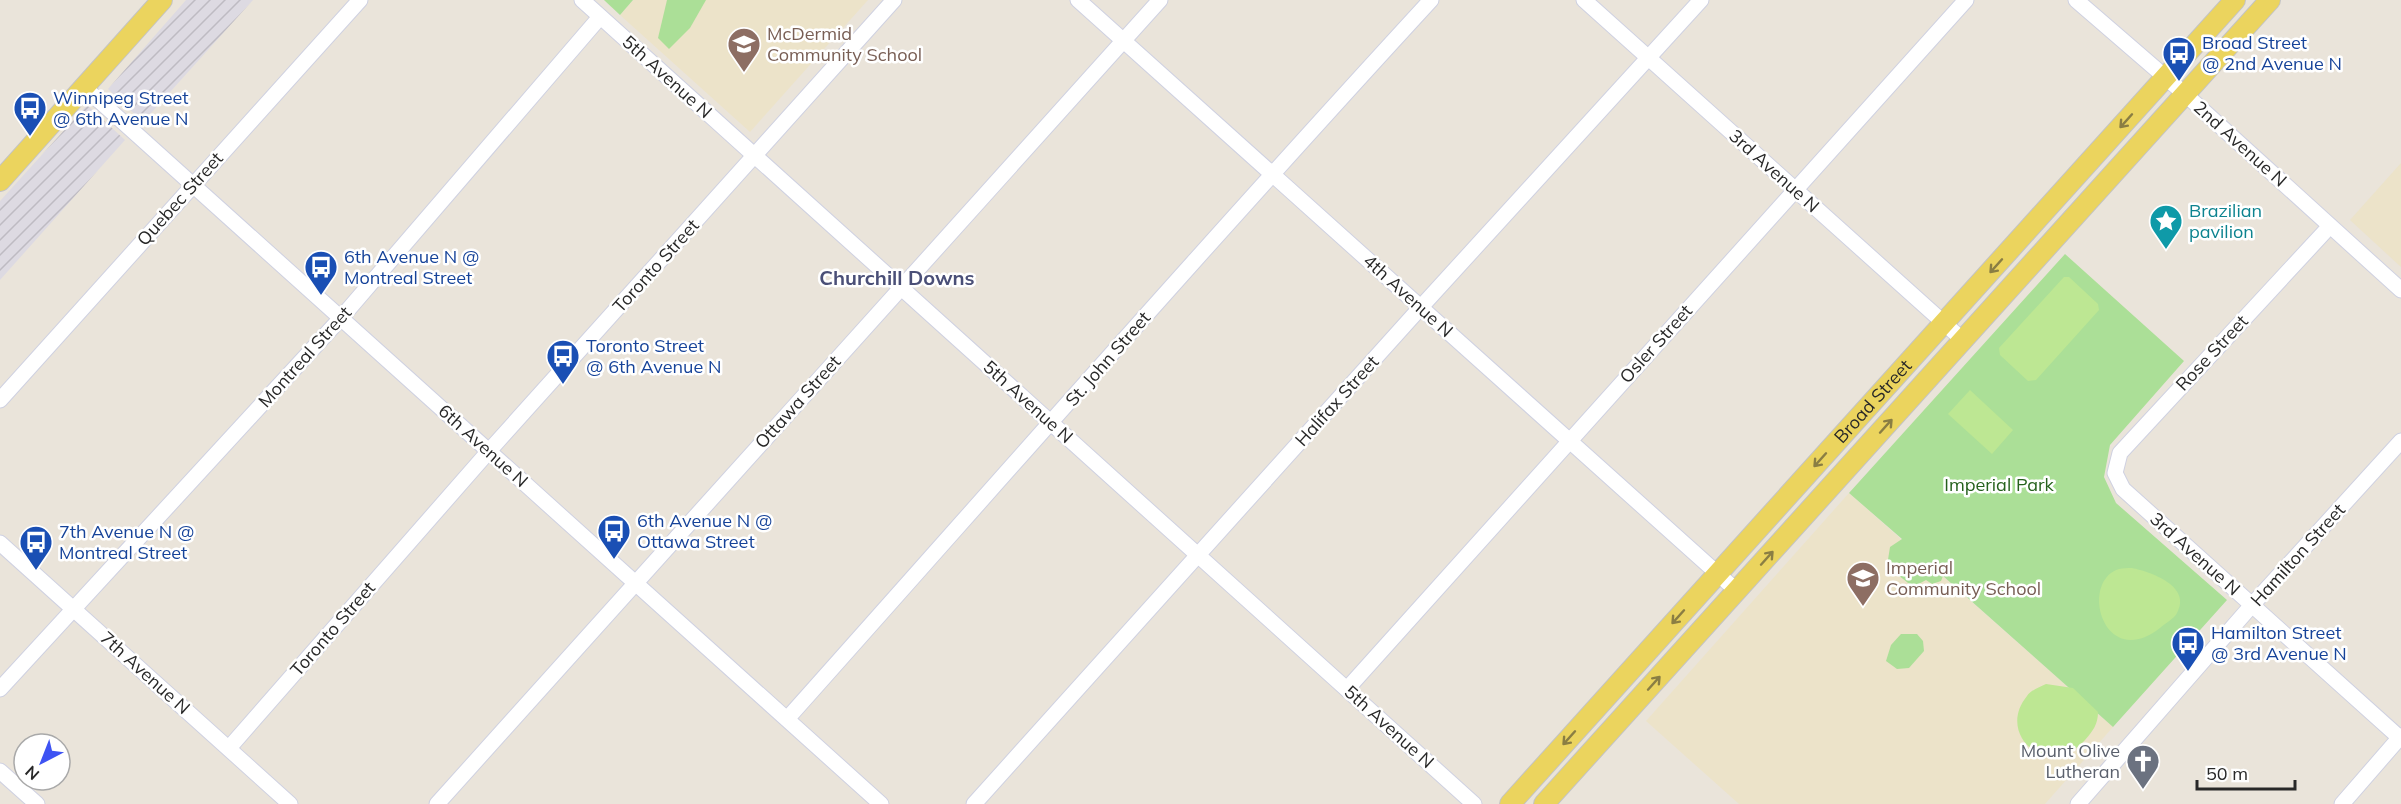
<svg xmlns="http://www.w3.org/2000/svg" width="2401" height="804" font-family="Mulish,sans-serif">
	<defs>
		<pattern id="industrial-furrows" width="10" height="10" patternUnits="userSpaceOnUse" patternTransform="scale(1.5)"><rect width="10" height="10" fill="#dddae2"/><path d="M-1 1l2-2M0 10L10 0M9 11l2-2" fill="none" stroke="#bebbc2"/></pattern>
	</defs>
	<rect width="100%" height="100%" fill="#eae4da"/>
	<g fill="url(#industrial-furrows)">
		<path d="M186,0H253L143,122L108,89Z"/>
		<path d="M87,105L125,140L0,280V201Z"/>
	</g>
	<g fill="#ece3c9">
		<path d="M633,0H868L750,132L620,15Z"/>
		<path d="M2401,163V267L2350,220Z"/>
		<path d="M1849,493L2113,727L2045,804H1739L1646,721Z"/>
	</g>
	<g fill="#abdf97">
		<path d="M604,0H633L620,15Z"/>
		<path d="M667,0H706L690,28L669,49L658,38Z"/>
		<path d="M2065,254L2184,361L2110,445L2104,477L2116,503L2227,600L2113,727L1943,576L1941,581L1932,584L1926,580L1913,587L1887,566L1890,547L1902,539L1849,493Z"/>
		<path d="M1901,634H1917L1923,641L1924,651L1909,668L1897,669L1886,661L1891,645Z"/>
	</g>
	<g fill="#bde793">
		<path d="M2064,277H2069L2098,304L2099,310L2036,380L2028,381L2000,355L1999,348Z"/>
		<path d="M1970,390L2013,430L1992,454L1948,414Z"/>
		<path d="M2132,568C2151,572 2192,586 2177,613C2174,619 2165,623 2160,628C2103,672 2079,581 2119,569C2123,568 2128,568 2132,568Z"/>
		<path d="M2046,684L2073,688L2098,712C2098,724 2093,731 2085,740C2049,781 1995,735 2027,696C2031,690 2040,687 2046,684Z"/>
	</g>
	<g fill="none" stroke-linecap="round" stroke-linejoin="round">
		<defs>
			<g id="minor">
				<path d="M582,0L1474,804"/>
				<path d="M1078,0L1737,591"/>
				<path d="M1584,0L1964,341"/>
				<path d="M2076,0L2186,95L2401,290"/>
				<path d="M84,87L881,804"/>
				<path d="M2330,226L2120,453L2115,473L2123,489L2401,739"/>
				<path d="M0,400L360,0"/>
				<path d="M0,543L290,804"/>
				<path d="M0,689L341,318L600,17"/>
				<path d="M1347,689L1966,0"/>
				<path d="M787,719C1001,479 1213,237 1431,0"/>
				<path d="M229,748L489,451L894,0"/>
				<path d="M0,771L37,804"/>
				<path d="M437,804L1160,0"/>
				<path d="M974,804L1421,307L1701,0"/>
				<path d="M2078,804L2252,605L2401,441"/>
				<path d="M2342,804L2401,736"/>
			</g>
			<g id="major">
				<path d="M0,181L162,0"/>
				<path id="s1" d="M1510,804L2235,0"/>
				<path d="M1544,804L2270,0"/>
			</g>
		</defs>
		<use href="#minor" stroke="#cfd1e1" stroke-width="17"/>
		<use href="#major" stroke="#c3c3c3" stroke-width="22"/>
		<use href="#minor" stroke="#fff" stroke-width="15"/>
		<use href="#major" stroke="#ebd45e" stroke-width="20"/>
	</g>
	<defs><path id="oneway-shaft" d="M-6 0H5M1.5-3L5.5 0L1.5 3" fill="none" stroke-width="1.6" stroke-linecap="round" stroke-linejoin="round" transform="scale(1.5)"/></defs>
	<g stroke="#8a7e43">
		<use href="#oneway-shaft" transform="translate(2126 121) rotate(132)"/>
		<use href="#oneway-shaft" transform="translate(1996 266) rotate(132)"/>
		<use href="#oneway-shaft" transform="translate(1886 426) rotate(-48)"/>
		<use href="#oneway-shaft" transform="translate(1820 460) rotate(132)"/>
		<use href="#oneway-shaft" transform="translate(1767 558) rotate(-48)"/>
		<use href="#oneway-shaft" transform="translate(1678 617) rotate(132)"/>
		<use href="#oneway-shaft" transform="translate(1654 683) rotate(-48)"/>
		<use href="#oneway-shaft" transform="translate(1569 738) rotate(132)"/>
	</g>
	<defs>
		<symbol id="school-pin" viewBox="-11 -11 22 30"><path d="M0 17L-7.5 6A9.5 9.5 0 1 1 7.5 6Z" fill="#8d6e63" stroke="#fff"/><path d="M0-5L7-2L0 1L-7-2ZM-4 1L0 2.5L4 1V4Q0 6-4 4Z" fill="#fff"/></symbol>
		<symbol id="bus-pin" viewBox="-11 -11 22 30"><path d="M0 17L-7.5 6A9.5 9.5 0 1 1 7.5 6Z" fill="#1a4fb4" stroke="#fff"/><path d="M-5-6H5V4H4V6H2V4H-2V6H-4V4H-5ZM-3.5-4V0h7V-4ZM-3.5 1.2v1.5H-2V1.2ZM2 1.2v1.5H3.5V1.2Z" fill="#fff"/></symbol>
		<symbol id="sight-pin" viewBox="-11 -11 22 30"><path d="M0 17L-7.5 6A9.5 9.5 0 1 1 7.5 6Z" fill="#0f9aa8" stroke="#fff"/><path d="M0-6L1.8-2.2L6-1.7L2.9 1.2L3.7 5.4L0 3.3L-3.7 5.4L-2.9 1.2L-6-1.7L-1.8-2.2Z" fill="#fff"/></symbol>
		<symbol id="church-pin" viewBox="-11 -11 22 30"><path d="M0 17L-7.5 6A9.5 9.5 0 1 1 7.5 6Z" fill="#6b7280" stroke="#fff"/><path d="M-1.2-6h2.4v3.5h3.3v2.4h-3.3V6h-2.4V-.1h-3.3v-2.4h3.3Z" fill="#fff"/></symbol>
	</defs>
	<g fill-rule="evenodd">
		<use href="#school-pin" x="725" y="25" width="38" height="52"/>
		<use href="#bus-pin" x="2160" y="34" width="38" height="52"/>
		<use href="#bus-pin" x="11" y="89" width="38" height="52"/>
		<use href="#sight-pin" x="2147" y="202" width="38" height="52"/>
		<use href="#bus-pin" x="302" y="248" width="38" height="52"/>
		<use href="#bus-pin" x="544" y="337" width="38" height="52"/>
		<use href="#bus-pin" x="595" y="512" width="38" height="52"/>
		<use href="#bus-pin" x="17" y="523" width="38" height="52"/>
		<use href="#school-pin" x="1844" y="559" width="38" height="52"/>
		<use href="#bus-pin" x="2169" y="624" width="38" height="52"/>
		<use href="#church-pin" x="2124" y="742" width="38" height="52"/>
	</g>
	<g text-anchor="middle" stroke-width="5" stroke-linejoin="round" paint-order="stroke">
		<g font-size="18" fill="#785e54" stroke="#fff" text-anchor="start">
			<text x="767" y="40">McDermid<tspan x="767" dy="21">Community School</tspan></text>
			<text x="1886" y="574">Imperial<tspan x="1886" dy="21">Community School</tspan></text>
		</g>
		<g font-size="18" fill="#164399" stroke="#fff" text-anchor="start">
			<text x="2202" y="49">Broad Street<tspan x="2202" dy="21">@ 2nd Avenue N</tspan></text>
			<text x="53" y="104">Winnipeg Street<tspan x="53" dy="21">@ 6th Avenue N</tspan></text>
			<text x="344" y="263">6th Avenue N @<tspan x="344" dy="21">Montreal Street</tspan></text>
			<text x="586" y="352">Toronto Street<tspan x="586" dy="21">@ 6th Avenue N</tspan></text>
			<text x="637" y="527">6th Avenue N @<tspan x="637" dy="21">Ottawa Street</tspan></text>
			<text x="59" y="538">7th Avenue N @<tspan x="59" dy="21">Montreal Street</tspan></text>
			<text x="2211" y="639">Hamilton Street<tspan x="2211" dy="21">@ 3rd Avenue N</tspan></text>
		</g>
		<g font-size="18" fill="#282828" stroke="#fff">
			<text transform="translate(667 77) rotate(42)" y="6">5th Avenue N</text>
			<text transform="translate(2240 144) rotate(42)" y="6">2nd Avenue N</text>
			<text transform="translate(1774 171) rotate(42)" y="6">3rd Avenue N</text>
			<text transform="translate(180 199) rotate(-48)" y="6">Quebec Street</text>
			<text transform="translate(656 266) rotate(-48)" y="6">Toronto Street</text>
			<text transform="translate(1408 296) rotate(42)" y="6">4th Avenue N</text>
			<text transform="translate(1656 344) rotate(-48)" y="6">Osler Street</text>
			<text transform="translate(2212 353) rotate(-47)" y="6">Rose Street</text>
			<text transform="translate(305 357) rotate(-48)" y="6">Montreal Street</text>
			<text transform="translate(1108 359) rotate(-49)" y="6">St. John Street</text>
			<text transform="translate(1337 401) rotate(-48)" y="6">Halifax Street</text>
			<text transform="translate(798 402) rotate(-48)" y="6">Ottawa Street</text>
			<text transform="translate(1028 402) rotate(42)" y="6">5th Avenue N</text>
			<text dy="6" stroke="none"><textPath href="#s1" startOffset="542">Broad Street</textPath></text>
			<text transform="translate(483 446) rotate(42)" y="6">6th Avenue N</text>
			<text transform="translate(2195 554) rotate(42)" y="6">3rd Avenue N</text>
			<text transform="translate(2298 555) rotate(-48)" y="6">Hamilton Street</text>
			<text transform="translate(333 629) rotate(-49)" y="6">Toronto Street</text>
			<text transform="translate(145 673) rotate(42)" y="6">7th Avenue N</text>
			<text transform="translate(1389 727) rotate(42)" y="6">5th Avenue N</text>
		</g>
		<g font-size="18" fill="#0d838f" stroke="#fff" text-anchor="start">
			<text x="2189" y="217">Brazilian<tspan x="2189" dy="21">pavilion</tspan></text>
		</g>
		<g font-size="18" fill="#25611c" stroke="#fff">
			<text x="1999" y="491">Imperial Park</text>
		</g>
		<g font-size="18" fill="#5b616d" stroke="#fff" text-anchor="end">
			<text x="2120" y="757">Mount Olive<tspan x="2120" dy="21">Lutheran</tspan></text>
		</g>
		<g font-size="20" font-weight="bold" fill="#4a4f77" stroke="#fff">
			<text x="897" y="285">Churchill Downs</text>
		</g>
	</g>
	<g transform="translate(42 762) rotate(222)"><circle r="28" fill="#ffffff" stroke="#a9a9a9" stroke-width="1.5"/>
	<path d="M0-4.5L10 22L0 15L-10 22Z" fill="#3e53f3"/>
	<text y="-9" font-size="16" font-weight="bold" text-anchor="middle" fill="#282828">N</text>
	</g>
	<path d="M2197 780v9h98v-9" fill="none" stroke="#282828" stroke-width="3"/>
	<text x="2206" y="780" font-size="18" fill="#282828" stroke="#ffffff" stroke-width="4.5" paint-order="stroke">50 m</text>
</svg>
